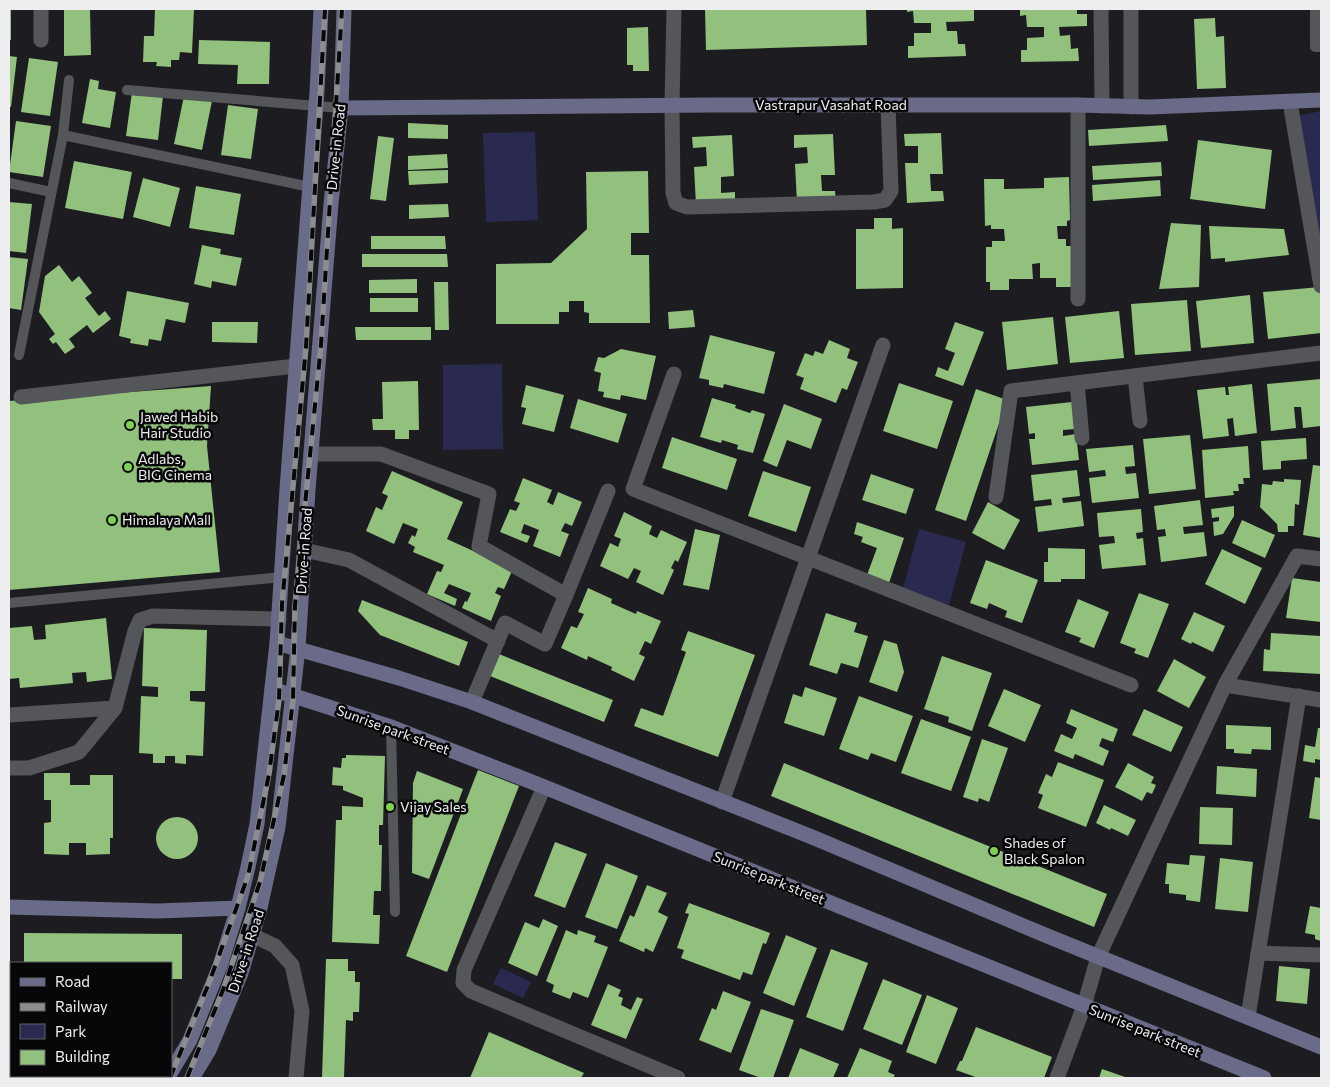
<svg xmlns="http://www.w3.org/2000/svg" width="1330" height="1087" font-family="Commissioner,sans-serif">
	<rect width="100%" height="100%" fill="#1d1d21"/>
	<g fill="#2a2950">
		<path d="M1321,111V261L1287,118Z"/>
		<path d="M535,132L538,220L486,222L483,133Z"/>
		<path d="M502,364L503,449L443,450V365Z"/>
		<path d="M919,529L966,542L949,605L902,592Z"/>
		<path d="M501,968L531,982L523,998L493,984Z"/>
	</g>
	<g fill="#91c17c">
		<rect x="9" y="9" width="2" height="31"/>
		<path d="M64,9H90L91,55L64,56Z"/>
		<path d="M155,9H194L192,53L180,52L179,60H171V67L156,66L157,62H143L144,36H154Z"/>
		<path d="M705,9H866L867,45L706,50Z"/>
		<path d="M907,9L974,10V21L946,22L947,31H957L958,44H965L966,56L908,58V46H914V33H931V23H914L913,11L907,12Z"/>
		<path d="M1020,9H1077V14H1087V26L1059,27L1060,36L1070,35L1071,49L1078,48L1079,61L1021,62V50H1027V38L1044,37V27H1027L1026,15L1020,16Z"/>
		<path d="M1215,18L1216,37L1224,36L1226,88L1197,89L1194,19Z"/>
		<path d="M648,27L649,71H633V65H627V28Z"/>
		<path d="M199,40L270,42L269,84H237L238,65L198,64Z"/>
		<path d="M9,56L17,57L11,107H9Z"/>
		<path d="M29,58L58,62L50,116L21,112Z"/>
		<path d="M90,79L99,81L98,89L116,92L110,128L82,123Z"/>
		<path d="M132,92L163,96L158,140L126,136Z"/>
		<path d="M184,96L212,101L202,150L174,144Z"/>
		<path d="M228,105L258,109L251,159L221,155Z"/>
		<path d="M16,121L51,126L43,177L9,172Z"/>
		<path d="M408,123L448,125V139L408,138Z"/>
		<path d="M1166,125L1168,141L1089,146L1088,130Z"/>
		<path d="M941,133L943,174H930L931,191H943L944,201L907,203L905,163H918V146H905L904,134Z"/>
		<path d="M833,134L835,175H821L822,191H835L836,202L797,203L795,164L808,163L807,147L794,148V135Z"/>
		<path d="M732,135L734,176L721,177V193L735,192V203L696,205L694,167L707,166L706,147L693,148L692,137Z"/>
		<path d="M378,136L394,138L386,201L370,199Z"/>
		<path d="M1198,140L1272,150L1265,209L1190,199Z"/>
		<path d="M447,154L448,168L408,170V156Z"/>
		<path d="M74,161L132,172L123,219L65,208Z"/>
		<path d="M1161,162L1162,176L1093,180L1092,166Z"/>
		<path d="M448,170V183L409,185L408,171Z"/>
		<path d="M648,171L649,233H631V255H649L650,323H589V313L584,312V301H569V312H559V324H496V264L551,263L587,229L586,172Z"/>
		<path d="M1069,177L1070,220L1067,221V226H1057L1058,239H1066V246H1071L1072,287H1056V278H1040V263L1032,264L1033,279H1009V290H990V282H986V247H992V241H1005L1004,229H991V225L985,226L984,179H1004V189L1044,188V178Z"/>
		<path d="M143,178L180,188L170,227L133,217Z"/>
		<path d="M1160,180L1161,196L1093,201L1092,185Z"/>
		<path d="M196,186L241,194L234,235L189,228Z"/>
		<path d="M9,202L32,204L26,253L9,251Z"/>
		<path d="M448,204L449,217L409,219V205Z"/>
		<path d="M874,218H892V229L903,228V288L856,289V229H874Z"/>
		<path d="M1171,223L1201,225L1199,287L1159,289Z"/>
		<path d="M1209,226L1284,229L1289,255L1225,262V258L1211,259Z"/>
		<path d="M371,236H445L446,249H371Z"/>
		<path d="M202,245L221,249L220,254L242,258L236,286L212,281L211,288L194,284Z"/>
		<path d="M362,254H447L448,267H362Z"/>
		<path d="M9,257L28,259L21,310L9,308Z"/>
		<path d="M59,265L72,282L79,276L92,293L85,298L99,316L105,311L111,319L93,333L87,325L69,339L75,347L65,354L56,342L53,344L49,339L55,334L39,312L45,276Z"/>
		<path d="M417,279V293H369V280Z"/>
		<path d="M434,282H448L449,330H435Z"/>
		<path d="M1320,287L1321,302V333L1268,339L1263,292Z"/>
		<path d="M127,291L189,303L185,323L166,319L161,341L149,339L148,346L130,343L131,339L119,336Z"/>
		<path d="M1250,295L1254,343L1201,348L1196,301Z"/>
		<rect x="370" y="298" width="48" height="14"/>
		<path d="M1187,300L1191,351L1135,355L1131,304Z"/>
		<path d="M693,310L695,327L669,329L668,312Z"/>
		<path d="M1119,311L1124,358L1070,363L1065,317Z"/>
		<path d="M1053,317L1058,364L1007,370L1002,322Z"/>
		<path d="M212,322H258L257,343L212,342Z"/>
		<path d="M955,322L984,332L963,386L935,376L938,367L948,371L955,353L945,349Z"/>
		<path d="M355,327H431V340H356Z"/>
		<path d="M710,335L775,352L764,394L724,384L723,388L709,385V380L699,378Z"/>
		<path d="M829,340L850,349L847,358L858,362L847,390L842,388L836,403L800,389L804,378L796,375L805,353L813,356L815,351L823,354Z"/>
		<path d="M621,349L656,356L646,400L621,395L620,400L603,397L604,392L598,391L601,373L594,371L598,357L604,358Z"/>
		<path d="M1321,379V426L1303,428L1301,407H1294L1296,428L1271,431L1267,384Z"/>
		<path d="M418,381L419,430H409V439H395V430H373L372,419H383L382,382Z"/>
		<path d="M899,383L953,401L937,449L883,431Z"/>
		<path d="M1252,384L1257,433L1235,436L1233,418L1227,419L1229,436L1203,439L1197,390L1225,387L1226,395H1229L1228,387Z"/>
		<path d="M526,385L564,395L554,432L522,424L526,408L521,407Z"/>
		<path d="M211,386L207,446L220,572L9,590V401Z"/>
		<path d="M976,389L1007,400L966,521L935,510Z"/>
		<path d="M712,398L736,405L735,408L750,413L752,410L765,414L753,453L737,449L738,445L722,440L721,443L700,437Z"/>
		<path d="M578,399L627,414L618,443L570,428Z"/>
		<path d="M1072,402L1075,429L1063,430V436L1076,434L1079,460L1032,465L1029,439H1035V433L1029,434L1026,407Z"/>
		<path d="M784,404L822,419L811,449L787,440L777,467L763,461Z"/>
		<path d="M1190,435L1196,489L1149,494L1143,439Z"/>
		<path d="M672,437L737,459L727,490L662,468Z"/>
		<path d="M1306,438L1307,459L1281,461V469L1263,470L1261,441Z"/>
		<path d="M1133,445L1135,466L1125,467L1126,474L1136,473L1139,498L1092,503L1089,478L1106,476L1105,470L1089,472L1086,449Z"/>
		<path d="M1248,446L1250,478H1243L1244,484H1238L1239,491H1233L1234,495L1205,498L1202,450Z"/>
		<path d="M1313,465L1321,466V538L1303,535Z"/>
		<path d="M1077,470L1080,496L1062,498L1063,503L1081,501L1084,526L1038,532L1035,507L1052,505L1051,499L1034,501L1031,475Z"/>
		<path d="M392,471L463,502L447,539L513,569L504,589L498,587L495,593L501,596L491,621L462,608L465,601L467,602L471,593L449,584L444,593L457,599L455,606L427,594L437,571L441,572L444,565L413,552L415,547L408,543L412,535L415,537L418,529L403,523L394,544L366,531L376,507L382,510L388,496L382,493Z"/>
		<path d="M763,471L811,487L796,532L748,516Z"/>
		<path d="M871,474L914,489L906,514L862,500Z"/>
		<path d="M523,478L552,490L547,502L553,505L558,492L582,502L572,526L565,523L561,531L569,534L560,557L533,546L539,530L524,524L521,533L530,536L527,543L500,532L510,509L516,511L520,503L514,501Z"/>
		<path d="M1284,479L1301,480L1299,505L1295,504L1294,526H1288V532H1278L1277,524L1260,507L1262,484L1272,485L1273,481L1284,482Z"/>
		<path d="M1200,500L1203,525L1183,527L1184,534L1204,532L1207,556L1161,562L1158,537L1166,536L1165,529L1157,530L1154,506Z"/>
		<path d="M988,502L1020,520L1004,550L972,533Z"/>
		<path d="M1234,506V516L1223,534L1214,536L1213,522L1219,521V517L1212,518L1211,509Z"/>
		<path d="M1141,509L1143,532L1136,533L1137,539L1143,538L1146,565L1102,569L1099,545L1115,543L1114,536L1099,537L1097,513Z"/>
		<path d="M624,512L652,526L649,534L657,538L661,530L687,542L678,562L675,560L671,568L674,570L663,595L636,582L641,571L634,568L628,579L600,566L610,543L618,547L621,539L614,536Z"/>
		<path d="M1242,520L1275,535L1265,558L1232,543Z"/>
		<path d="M857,522L904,538L889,583L867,575L877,548L861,542L863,537L854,534Z"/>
		<path d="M695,529L720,535L709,590L683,585Z"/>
		<path d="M1048,548L1085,549V579H1061V582H1044V562H1048Z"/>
		<path d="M1222,549L1262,568L1245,604L1205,584Z"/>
		<path d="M986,560L1038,580L1022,623L1005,617L1007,611L989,603L987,609L970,603Z"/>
		<path d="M1292,578L1321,582V622L1286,618Z"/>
		<path d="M588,588L612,599L611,603L636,614L637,611L661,621L651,644L645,641L639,654L645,657L634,681L611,670L612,667L588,656L587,660L561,648L571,626L577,628L584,614L578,612Z"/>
		<path d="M1139,593L1169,604L1148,658L1134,653L1136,649L1120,643Z"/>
		<path d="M1078,599L1109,612L1094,648L1079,642L1081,638L1065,632Z"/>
		<path d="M362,600L468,642L459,666L380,635L358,611Z"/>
		<path d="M1194,612L1225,626L1213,652L1192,642L1191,644L1181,639Z"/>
		<path d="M826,613L857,623L854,632L868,636L858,668L841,663L837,674L809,665Z"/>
		<path d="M106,618L112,679L87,682L86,672L72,673L73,683L20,688L19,678L9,679V628L32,626L34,640L46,639L45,625Z"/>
		<path d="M144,628L207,630L205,691H190V701L205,702L203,756L186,755V764L175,763V756H165V763H153V754L139,753L141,696L158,697V687L142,686Z"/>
		<path d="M688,631L755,655L718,757L634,726L641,708L663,716L686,652L681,650Z"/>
		<path d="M1271,633L1321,636V674L1263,671L1264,649L1270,650Z"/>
		<path d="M884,640L897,644L904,672L897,692L869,682Z"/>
		<path d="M499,654L613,700L604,722L490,676Z"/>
		<path d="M942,656L992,673L972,731L948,722L949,717L924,709Z"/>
		<path d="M1174,659L1206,677L1189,708L1157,691Z"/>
		<path d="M805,687L837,698L824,736L784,723L793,694L802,697Z"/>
		<path d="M1004,689L1041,705L1025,742L988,726Z"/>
		<path d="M859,696L913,716L896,762L871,753L868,760L839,749Z"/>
		<path d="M1071,709L1118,729L1113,742L1102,738L1099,746L1109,751L1103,766L1075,754L1073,759L1054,751L1061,734L1072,739L1077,728L1066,723Z"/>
		<path d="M1144,709L1183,727L1171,752L1132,735Z"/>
		<path d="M921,719L971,737L951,791L901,773Z"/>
		<path d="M1226,725L1271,727V750L1252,749L1251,754L1234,753V749H1226Z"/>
		<path d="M1318,728H1321V760L1315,759V763L1303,761L1305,745L1315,747Z"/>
		<path d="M982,739L1008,748L989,802L979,798L978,802L963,797Z"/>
		<path d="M346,755L385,756L383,825H379V845H382L381,891H374L373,915H380L379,944L332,942L336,820H342V806L363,807V798L343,790V786L332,785L333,767L341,768L342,758H346Z"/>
		<path d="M1058,762L1104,780L1086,827L1038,808L1043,795L1038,793L1046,774L1052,777Z"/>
		<path d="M784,763L1107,894L1094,927L771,796Z"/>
		<path d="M1128,763L1154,777L1151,783L1156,785L1152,794L1147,792L1142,801L1115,787Z"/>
		<path d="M1217,766L1257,769L1256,797L1216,794Z"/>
		<path d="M478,770L519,786L447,972L406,956Z"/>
		<path d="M417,771L463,789L429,879L412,873L413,783Z"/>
		<path d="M44,773H70V785H90V775H113V838H110V854L86,855V843H69V855L44,854V823L51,822V800H44Z"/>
		<path d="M1315,777L1321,778V820L1309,818Z"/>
		<path d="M1104,805L1136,820L1128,836L1111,828L1110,830L1096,823Z"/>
		<path d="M1200,807L1233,808L1232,845L1199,844Z"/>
		<circle cx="177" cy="838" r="21"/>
		<path d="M555,842L587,854L565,908L534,896Z"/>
		<path d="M1190,855L1205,856L1200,902L1186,900V895L1169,893V884H1165L1167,863L1189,865Z"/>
		<path d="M1220,858L1253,862L1248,912L1215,909Z"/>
		<path d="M606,863L638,876L617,929L585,917Z"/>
		<path d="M647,885L667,893L658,912L668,917L653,952L645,948L644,952L619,941L630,915L634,917Z"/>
		<path d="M689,903L770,933L766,944L763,943L752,975L743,972L740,980L681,958L684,950L677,948L689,914L685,913Z"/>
		<path d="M1310,906L1321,908V941L1315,939V935L1305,933Z"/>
		<path d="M543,919L558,926L537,976L508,963L525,922L539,928Z"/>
		<path d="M566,930L577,935L578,930L596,936L594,942L608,947L588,998L573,992L570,999L552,992L554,985L546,981Z"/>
		<path d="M24,933L182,934V979H171V963H24Z"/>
		<path d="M786,935L817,948L794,1006L763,993Z"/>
		<path d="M831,949L868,963L843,1031L806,1017Z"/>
		<path d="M326,959H348V971H355V982H360L359,1012H353V1021L346,1020L344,1078H322Z"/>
		<path d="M1279,966L1310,969L1307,1004L1276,1001Z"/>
		<path d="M883,979L922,995L902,1045L863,1029Z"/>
		<path d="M608,984L621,990L618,996L623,998L621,1005L631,1010L637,997L643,999L626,1039L591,1025Z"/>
		<path d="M723,991L751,1002L731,1053L699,1040L712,1008L716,1010Z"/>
		<path d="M927,995L958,1008L936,1064L906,1052Z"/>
		<path d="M761,1009L794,1020L773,1078H761L739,1070Z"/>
		<path d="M976,1027L1052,1057L1044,1078H978L956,1070L960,1061H962Z"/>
		<path d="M489,1032L584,1073L581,1078H470Z"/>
		<path d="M800,1048L839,1064L833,1078H788Z"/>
		<path d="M860,1048L892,1061L888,1072L895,1075L893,1078H847Z"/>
		<path d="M1102,1069L1128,1078H1099Z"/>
	</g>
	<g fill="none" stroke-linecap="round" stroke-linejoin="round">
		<g stroke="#55565a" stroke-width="10">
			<path d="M1315,9V47H1321"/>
			<path d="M127,90L341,108"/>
			<path d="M63,135L69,80"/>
			<path d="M9,183L51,192"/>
			<path d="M19,355L63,135L310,187"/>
			<path d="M9,603L282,577"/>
			<path d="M391,727L395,912"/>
		</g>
		<g stroke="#55565a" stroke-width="15">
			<path d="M674,9L672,105L673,193L676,203L687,207L874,202L885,200L891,191L888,105"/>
			<path d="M1101,9L1102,106"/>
			<path d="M1131,9V107"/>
			<path d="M41,40V9"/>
			<path d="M1290,102L1321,286"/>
			<path d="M1078,105V299"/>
			<path d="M674,374L633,489L1131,685"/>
			<path d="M1135,376L1140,421"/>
			<path d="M1077,383L1082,438"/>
			<path d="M21,397L296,366"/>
			<path d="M311,454H381L489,494L479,546L566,595L545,644L505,623L472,702"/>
			<path d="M996,497L1011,391L1321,353"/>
			<path d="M304,550L349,560L498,641"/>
			<path d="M566,595L608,491"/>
			<path d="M1225,685L1321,700"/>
			<path d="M9,715L115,708"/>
			<path d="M9,768H29L79,752L115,708L135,631L140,620L153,616L279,619"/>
			<path d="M544,787L464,970L463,983L471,991L678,1078"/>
			<path d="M722,802L883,345"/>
			<path d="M252,935L275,946L292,965L302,1011L296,1078"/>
			<path d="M1258,953L1321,955"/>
			<path d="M1248,1017L1299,696"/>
			<path d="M1057,1078L1084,1006L1098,957L1225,685L1297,556L1321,559"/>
		</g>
		<g stroke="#6a6b88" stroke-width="15">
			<path d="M341,108L711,105H1078L1150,107L1321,100"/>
			<path d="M277,643L399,678L472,702L812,837L1045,935L1321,1047"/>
			<path d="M272,689L391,727L532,782L1264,1078"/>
			<path d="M9,907L158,911L238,908"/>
			<path d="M171,1072L190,1040L220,966L238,908L248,867L257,824L277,643L287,489L317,92L321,9"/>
			<path d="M192,1078L209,1050L241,973L259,912L278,827L298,648L308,490L331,204L341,108L344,9"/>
		</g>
		<defs>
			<g id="rail">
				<path d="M170,1078L209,983L248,876L269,774L279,700L282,604L306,347L325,9"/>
				<path d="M187,1078L223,990L260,882L284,775L293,700L295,605L321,345L342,9"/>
			</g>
		</defs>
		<use href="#rail" stroke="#8d8d91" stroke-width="5.5"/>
		<use href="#rail" stroke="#070709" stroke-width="4" stroke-dasharray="11" stroke-linecap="butt"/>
	</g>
	<g fill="#7ed153" stroke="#070709" stroke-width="2">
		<circle cx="130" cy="425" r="5"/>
		<circle cx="128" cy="467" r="5"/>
		<circle cx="112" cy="520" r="5"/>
		<circle cx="390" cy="807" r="5"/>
		<circle cx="994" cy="851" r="5"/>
	</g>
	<g text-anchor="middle" stroke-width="5" stroke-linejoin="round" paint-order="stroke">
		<g font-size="14" fill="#eeeef1" stroke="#070709">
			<text x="831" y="110">Vastrapur Vasahat Road</text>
			<text transform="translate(336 147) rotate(-84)" y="5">Drive-in Road</text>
			<text transform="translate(304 551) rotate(-86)" y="5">Drive-in Road</text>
			<text transform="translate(393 730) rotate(20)" y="5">Sunrise park street</text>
			<text transform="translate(769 878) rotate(22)" y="5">Sunrise park street</text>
			<text transform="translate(246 951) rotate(-72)" y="5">Drive-in Road</text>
			<text transform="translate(1145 1031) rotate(22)" y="5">Sunrise park street</text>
		</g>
		<g font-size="14" fill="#eeeef1" stroke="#070709" text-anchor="start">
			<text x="140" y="422">Jawed Habib<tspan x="140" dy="16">Hair Studio</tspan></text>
			<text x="138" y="464">Adlabs,<tspan x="138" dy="16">BIG Cinema</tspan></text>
			<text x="122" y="525">Himalaya Mall</text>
			<text x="400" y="812">Vijay Sales</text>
			<text x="1004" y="848">Shades of<tspan x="1004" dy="16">Black Spalon</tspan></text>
		</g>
	</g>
	<rect width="1330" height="1087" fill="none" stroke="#eeeef1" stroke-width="20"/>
	<rect x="10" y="962" width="162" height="115" fill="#070709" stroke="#636366"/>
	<rect x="20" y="978" width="25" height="8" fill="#6a6b88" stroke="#636366"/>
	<text x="55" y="987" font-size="15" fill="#eeeef1">Road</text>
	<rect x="20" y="1003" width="25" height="8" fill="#8d8d91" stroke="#636366"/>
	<text x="55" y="1012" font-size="15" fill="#eeeef1">Railway</text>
	<rect x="20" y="1024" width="25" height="15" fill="#2a2950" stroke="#636366"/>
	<text x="55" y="1037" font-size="15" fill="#eeeef1">Park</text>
	<rect x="20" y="1050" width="25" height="15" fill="#91c17c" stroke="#636366"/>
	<text x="55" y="1062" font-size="15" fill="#eeeef1">Building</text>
</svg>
